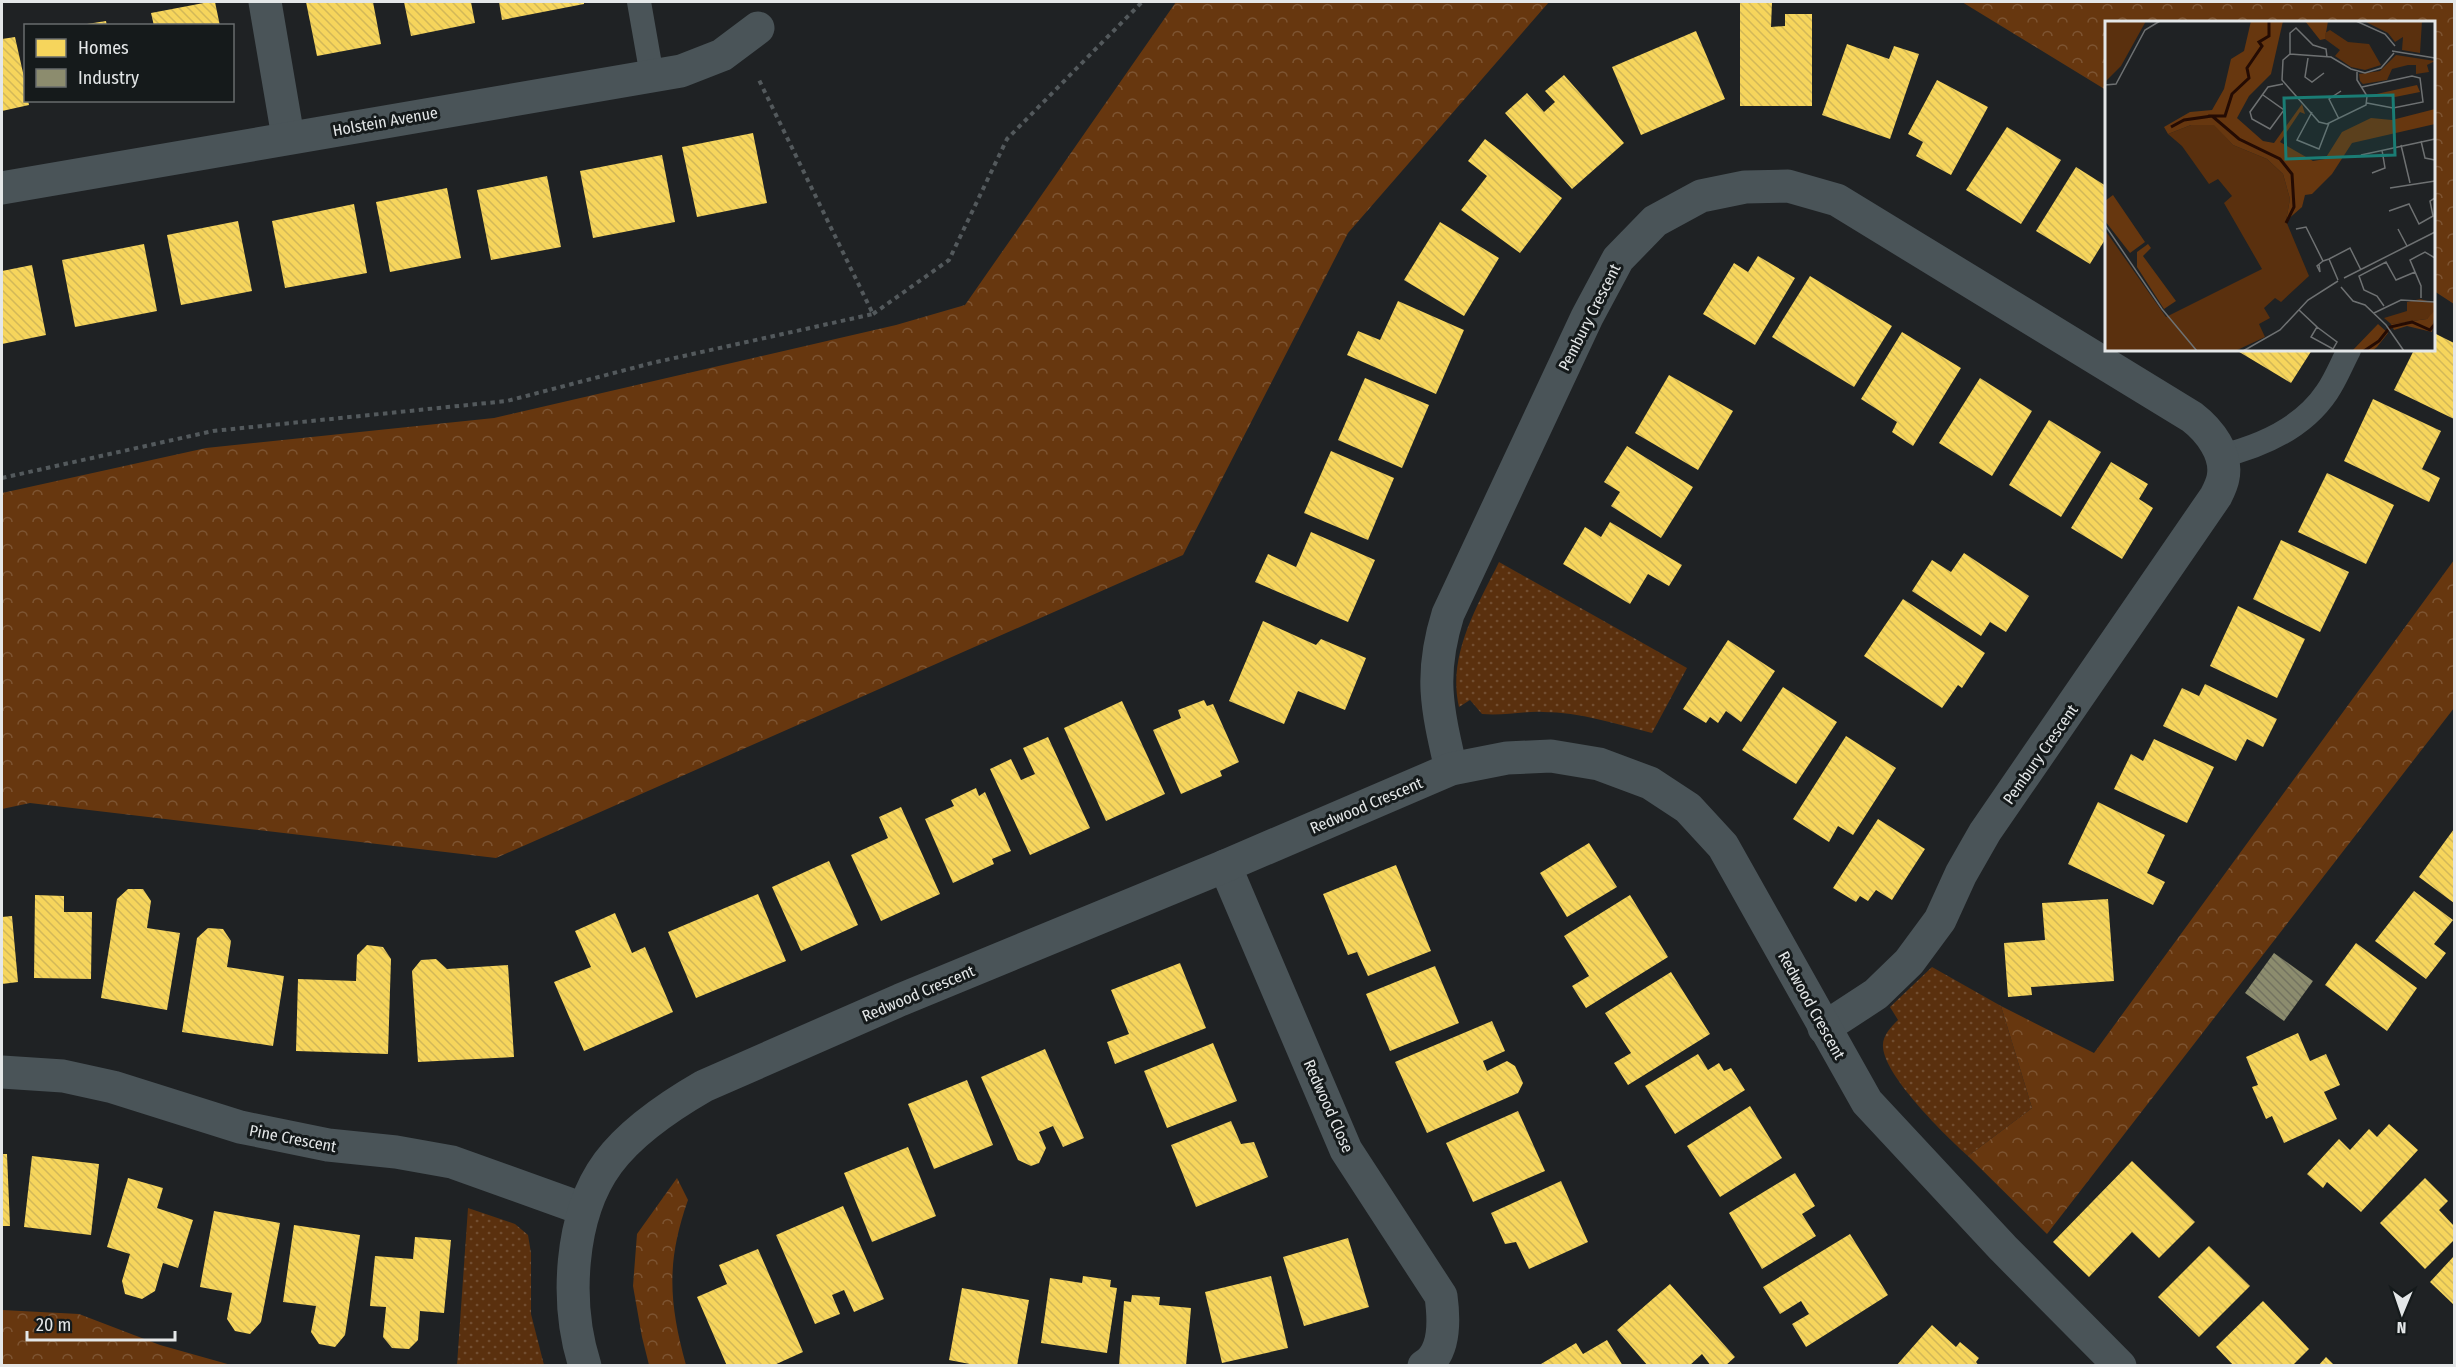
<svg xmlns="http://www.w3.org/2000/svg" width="2456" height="1367" font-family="'Fira Sans Condensed',sans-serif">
	<defs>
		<pattern id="grass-dots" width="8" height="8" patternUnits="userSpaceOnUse" patternTransform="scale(1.5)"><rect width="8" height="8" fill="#5a300e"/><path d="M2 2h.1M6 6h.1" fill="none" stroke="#724e31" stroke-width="1.8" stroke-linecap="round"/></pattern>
		<pattern id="forest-crowns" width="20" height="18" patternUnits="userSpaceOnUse" patternTransform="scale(1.5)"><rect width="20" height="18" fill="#67370f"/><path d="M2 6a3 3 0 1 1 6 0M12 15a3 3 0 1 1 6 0" fill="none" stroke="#7d5432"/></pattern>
		<pattern id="homes-back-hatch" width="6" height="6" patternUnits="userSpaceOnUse" patternTransform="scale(1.5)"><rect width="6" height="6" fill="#f6d55c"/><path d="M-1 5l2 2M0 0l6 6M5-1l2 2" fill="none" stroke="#d2b858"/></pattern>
		<pattern id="industry-back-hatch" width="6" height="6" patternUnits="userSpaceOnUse" patternTransform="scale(1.5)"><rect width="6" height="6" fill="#8c8c6e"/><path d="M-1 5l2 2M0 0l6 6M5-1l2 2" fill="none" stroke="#737360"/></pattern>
	</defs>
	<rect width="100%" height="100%" fill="#1f2224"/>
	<g fill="url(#grass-dots)">
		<path d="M1499,562L1687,668L1652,733C1616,724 1580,712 1543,712C1522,711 1503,716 1482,714L1470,700L1459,707C1447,655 1477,607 1499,562Z"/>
		<path d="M1932,967L2001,1006L2032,1108L1968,1156C1946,1136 1885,1077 1883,1047C1882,1036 1891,1027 1898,1020L1890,1007Z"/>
		<path d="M468,1208L515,1224L528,1235L531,1253V1314L544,1365H457Z"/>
	</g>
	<g fill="url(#forest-crowns)">
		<path d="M1176,2H1549L1348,233L1183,555L496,858L30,803L2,809V493L206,448L494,418L896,325L965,305Z"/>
		<path d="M1962,2H2454V304L2434,291V22H2106V90Z"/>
		<path d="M2454,560V708L2047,1234L1968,1156L2032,1108L2001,1006L2094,1053Z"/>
		<path d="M677,1178L688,1200C666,1262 669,1303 686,1365H649L642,1337L633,1286L637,1234Z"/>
		<path d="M2,1310L79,1314L160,1345L231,1365H2Z"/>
	</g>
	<g fill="url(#homes-back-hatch)">
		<path d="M209,2H215L220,26H154L151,13Z"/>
		<path d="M306,2H373L381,44L317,56Z"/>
		<path d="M404,2H471L475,23L411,36Z"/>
		<path d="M499,2H584V4L502,20Z"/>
		<path d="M1740,2H1772L1771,27L1785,26V14H1812V106H1740Z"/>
		<path d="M106,21L107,26H87V24Z"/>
		<path d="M1696,31L1725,99L1641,135L1612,67Z"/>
		<path d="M15,37L26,86V100H28L29,105L2,111V39Z"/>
		<path d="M1847,44L1889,59L1894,46L1919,54L1890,139L1822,115Z"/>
		<path d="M1564,75L1624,143L1572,189L1505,113L1527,93L1544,112L1555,102L1545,91Z"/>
		<path d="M1937,80L1988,107L1951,175L1916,156L1923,142L1908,134Z"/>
		<path d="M2007,127L2061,160L2021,224L1966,190Z"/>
		<path d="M753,133L767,203L697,217L682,147Z"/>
		<path d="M1485,139L1562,198L1520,253L1461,210L1487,176L1468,161Z"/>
		<path d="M662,155L675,222L593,238L580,171Z"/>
		<path d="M2076,167L2106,186V238L2090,264L2036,231Z"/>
		<path d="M547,176L561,247L491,260L477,190Z"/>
		<path d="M447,188L461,258L390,272L376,202Z"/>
		<path d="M354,204L367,273L285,288L272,221Z"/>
		<path d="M238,221L252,291L181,305L167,235Z"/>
		<path d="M1440,222L1499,258L1464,316L1404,280Z"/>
		<path d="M144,244L157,311L75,327L62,260Z"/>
		<path d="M1758,256L1795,278L1755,345L1703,314L1734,263L1748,272Z"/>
		<path d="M32,265L46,335L2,344V271Z"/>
		<path d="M1810,276L1892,326L1854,387L1772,337Z"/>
		<path d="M1398,301L1464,330L1436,394L1347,355L1358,331L1380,340Z"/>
		<path d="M1902,332L1961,368L1913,446L1892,432L1897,422L1861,399Z"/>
		<path d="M2434,333L2454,343V419L2394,390L2414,350H2434Z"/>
		<path d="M2236,350H2312L2291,383Z"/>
		<path d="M1669,375L1733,411L1698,470L1635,433Z"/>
		<path d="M1365,378L1429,405L1402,468L1338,440Z"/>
		<path d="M1980,378L2032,411L1992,476L1939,443Z"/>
		<path d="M2373,399L2441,431L2422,469L2440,478L2429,502L2344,461Z"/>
		<path d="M2049,420L2101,452L2061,517L2009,485Z"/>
		<path d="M1627,446L1693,487L1661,538L1611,506L1620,492L1604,482Z"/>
		<path d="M1331,451L1394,478L1368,540L1304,513Z"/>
		<path d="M2111,462L2148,484L2139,499L2153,508L2122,559L2071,528Z"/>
		<path d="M2327,473L2394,505L2366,564L2298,532Z"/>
		<path d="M1610,522L1682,565L1669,586L1648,574L1630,604L1563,564L1585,527L1601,537Z"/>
		<path d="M1311,532L1375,560L1348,622L1255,582L1268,554L1296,567Z"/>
		<path d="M2281,540L2349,572L2320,632L2253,599Z"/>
		<path d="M1964,553L2029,596L2006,632L1990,622L1981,636L1912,591L1932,560L1951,572Z"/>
		<path d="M1903,599L1985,653L1962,688L1958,685L1942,708L1864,656Z"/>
		<path d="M2238,606L2305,639L2277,698L2210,666Z"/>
		<path d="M1263,621L1316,645L1321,639L1366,658L1345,710L1298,691L1284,724L1229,701Z"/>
		<path d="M1728,640L1775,671L1741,722L1726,711L1718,723L1710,717L1706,723L1683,709Z"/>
		<path d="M2205,684L2277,719L2263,747L2247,739L2236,761L2163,726L2182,688L2199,696Z"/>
		<path d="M1783,687L1837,722L1796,784L1742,750Z"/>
		<path d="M1204,700L1207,706L1213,704L1239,762L1220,771L1222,776L1181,794L1153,730L1181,718L1178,710Z"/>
		<path d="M1122,701L1165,794L1106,821L1064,728Z"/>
		<path d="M1846,736L1896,768L1853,835L1838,826L1829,842L1793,819Z"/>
		<path d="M1048,737L1090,828L1030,855L990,769L1011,759L1021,780L1035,774L1023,748Z"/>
		<path d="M2154,739L2214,767L2187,823L2114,789L2131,754L2143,761Z"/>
		<path d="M976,788L979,796L985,792L1011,851L992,859L994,864L953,883L925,819L954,806L951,800Z"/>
		<path d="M2098,802L2165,835L2147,873L2165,882L2153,905L2068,864Z"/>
		<path d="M901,807L940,894L881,921L851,855L888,838L879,817Z"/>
		<path d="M1878,819L1925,849L1892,900L1876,890L1868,901L1860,896L1856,902L1833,888Z"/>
		<path d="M2454,829V903L2419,877Z"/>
		<path d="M1589,843L1617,887L1567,917L1540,873Z"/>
		<path d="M829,861L858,925L801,951L772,887Z"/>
		<path d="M1396,865L1431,951L1368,976L1357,952L1348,955L1323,894Z"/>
		<path d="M128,889H143L151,901L147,928L180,933L167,1010L101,998L117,899Z"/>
		<path d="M2414,891L2453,920L2434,944L2446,953L2426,979L2375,941Z"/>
		<path d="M758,894L786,961L696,998L668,932Z"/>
		<path d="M35,895L64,896V912H92L91,979L34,978Z"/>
		<path d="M1630,895L1668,957L1586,1008L1572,986L1589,976L1564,936Z"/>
		<path d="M2108,899L2114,981L2031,987L2032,995L2008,997L2004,943L2045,940L2042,903Z"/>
		<path d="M615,913L632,953L645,947L673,1012L584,1051L554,982L591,967L575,931Z"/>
		<path d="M12,916L18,982L2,984V917Z"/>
		<path d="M208,928L223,929L231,941L227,967L284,976L273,1046L182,1032L197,938Z"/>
		<path d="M2356,943L2417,988L2387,1031L2325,985Z"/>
		<path d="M367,945L383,947L391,959L388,1054L296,1051L298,979L356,981L357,955Z"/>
		<path d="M436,959L447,969L508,965L514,1057L418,1062L412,971L421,960Z"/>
		<path d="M1180,963L1206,1028L1115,1064L1107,1042L1129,1034L1111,990Z"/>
		<path d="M1435,966L1459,1023L1390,1051L1366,994Z"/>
		<path d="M1671,972L1710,1034L1628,1085L1614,1063L1631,1053L1605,1013Z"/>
		<path d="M1492,1021L1505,1051L1483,1061L1487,1071L1507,1061L1515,1066L1523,1083L1518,1093L1427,1133L1395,1062Z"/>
		<path d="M2298,1033L2310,1061L2326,1054L2340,1085L2324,1092L2337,1119L2284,1143L2272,1116L2266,1119L2252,1087L2258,1085L2246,1057Z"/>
		<path d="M1213,1043L1237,1101L1167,1128L1144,1071Z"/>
		<path d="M1045,1049L1084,1138L1063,1147L1053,1126L1039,1132L1046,1148L1039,1163L1031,1166L1018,1160L981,1077Z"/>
		<path d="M1698,1054L1708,1070L1719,1063L1724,1071L1731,1068L1745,1090L1675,1134L1645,1086Z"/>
		<path d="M967,1080L993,1145L934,1169L908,1104Z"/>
		<path d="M1750,1106L1782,1158L1720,1197L1687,1146Z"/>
		<path d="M1518,1111L1545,1171L1473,1202L1446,1143Z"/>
		<path d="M1231,1121L1241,1144L1254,1142L1268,1177L1196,1207L1171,1145Z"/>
		<path d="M2389,1124L2418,1150L2361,1212L2327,1182L2323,1188L2307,1174L2339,1139L2350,1150L2369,1129L2377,1137Z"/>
		<path d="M908,1147L936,1216L872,1242L844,1173Z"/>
		<path d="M2,1154H7L10,1226H2Z"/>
		<path d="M32,1156L99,1164L91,1235L24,1227Z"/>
		<path d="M2132,1161L2195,1222L2159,1258L2132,1232L2089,1277L2053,1242Z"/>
		<path d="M1795,1173L1815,1206L1802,1214L1816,1236L1762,1269L1729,1213Z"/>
		<path d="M128,1178L163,1188L157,1208L193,1220L178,1268L163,1263L155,1291L142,1299L125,1294L122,1281L130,1254L107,1247Z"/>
		<path d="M2425,1178L2448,1201L2439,1210L2454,1226V1240L2425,1269L2380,1223Z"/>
		<path d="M1561,1181L1588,1242L1529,1269L1516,1242L1505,1244L1491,1213Z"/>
		<path d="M843,1206L884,1299L854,1312L844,1290L832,1295L840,1314L815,1324L776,1235Z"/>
		<path d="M214,1211L280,1223L261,1322L250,1334L235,1331L227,1319L232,1293L200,1287Z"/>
		<path d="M294,1225L360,1235L345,1335L335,1347L319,1344L311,1332L316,1306L283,1302Z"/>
		<path d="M1850,1234L1888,1295L1806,1347L1792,1324L1809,1314L1801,1301L1780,1314L1763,1287Z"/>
		<path d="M415,1237L451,1240L444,1313L420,1311L418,1340L409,1349L392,1348L383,1337L386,1307L370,1306L375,1256L413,1259Z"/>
		<path d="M1348,1238L1369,1307L1304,1326L1283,1257Z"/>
		<path d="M2209,1246L2250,1286L2199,1337L2158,1297Z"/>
		<path d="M758,1249L803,1352L772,1366H727L697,1297L727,1284L719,1265Z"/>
		<path d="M2454,1256V1305L2430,1282Z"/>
		<path d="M1083,1276L1111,1280L1110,1287L1117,1288L1107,1353L1041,1343L1050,1278L1082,1283Z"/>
		<path d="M1271,1276L1288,1348L1222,1363L1205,1292Z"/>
		<path d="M1670,1284L1735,1357L1725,1366H1711L1702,1354L1689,1366H1648L1617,1330Z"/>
		<path d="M962,1288L1029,1300L1017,1366H980L949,1360Z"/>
		<path d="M1132,1295L1160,1297L1159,1305L1191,1308L1186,1366H1119L1124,1301L1131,1302Z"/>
		<path d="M2263,1301L2309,1349L2292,1366H2234L2216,1347Z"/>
		<path d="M1932,1325L1956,1347L1960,1342L1979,1358L1976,1362L1979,1366H1896Z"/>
		<path d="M1607,1340L1623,1366L1541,1364L1576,1343L1583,1354Z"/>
		<path d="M2326,1357L2335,1366H2318Z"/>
	</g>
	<path fill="url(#industry-back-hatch)" d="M2274,953L2313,981L2284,1021L2245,993Z"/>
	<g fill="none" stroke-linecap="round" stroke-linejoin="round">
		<g stroke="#53595c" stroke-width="4" stroke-dasharray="4.5 4.5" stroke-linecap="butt">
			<path d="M873,314L949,260L1007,139L1142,2"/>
			<path d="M2,478L213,431L507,401L652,363L873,314L759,80"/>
		</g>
		<g stroke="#4a5458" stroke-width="24">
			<path d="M639,2L652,76"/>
			<path d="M2221,456C2262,446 2303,428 2327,392C2336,379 2342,363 2349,350"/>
		</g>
		<g stroke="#4a5458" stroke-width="33">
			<path d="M265,2L288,137"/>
			<path d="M2,188L681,71L722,55L758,28"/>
			<path d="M1451,769C1437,708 1429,675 1448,614L1587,317L1618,259L1655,221L1701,196L1745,187L1788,186L1837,200L2192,417C2209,430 2228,454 2223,478C2222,484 2219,490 2216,496L1985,832L1961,874L1940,920L1909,962L1876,994L1824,1028"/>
			<path d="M1225,866L1346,1150L1441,1296C1444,1318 1446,1353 1424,1366"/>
			<path d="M2,1072L63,1076L113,1087L240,1127L328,1145L396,1152L452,1162L583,1209"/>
			<path d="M585,1366C565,1304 569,1216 608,1163C631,1132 671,1105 704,1086L900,1000L1225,866L1451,769L1507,758L1551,756L1599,764L1650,783L1688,808L1723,846L1867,1102L2003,1248L2120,1366"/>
		</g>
	</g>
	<g text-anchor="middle" stroke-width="6" stroke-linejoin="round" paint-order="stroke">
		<g font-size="16" fill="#e4e7e8" stroke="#151a1b">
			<text transform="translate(385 121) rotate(-10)" y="6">Holstein Avenue</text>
			<text transform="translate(1589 317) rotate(-63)" y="6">Pembury Crescent</text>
			<text transform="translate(2040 754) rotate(-55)" y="6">Pembury Crescent</text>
			<text transform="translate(1366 805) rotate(-23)" y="6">Redwood Crescent</text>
			<text transform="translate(918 993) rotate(-23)" y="6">Redwood Crescent</text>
			<text transform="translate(1812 1005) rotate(61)" y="6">Redwood Crescent</text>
			<text transform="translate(1329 1106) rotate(66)" y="6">Redwood Close</text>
			<text transform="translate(293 1138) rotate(11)" y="6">Pine Crescent</text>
		</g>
	</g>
	<g transform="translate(2105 21)">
		<rect width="330" height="330" fill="#1f2224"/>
		<path d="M0,0H41L16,45L0,61ZM259,0H317L315,32L297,29L298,16L290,21L283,12ZM291,34L330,40L322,44L324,51L311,53V44H303L287,48L282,59L258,63L255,60L254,53L275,50ZM86,104H110L128,124L162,138L178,153L185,178L181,200L204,255L176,281L170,277L159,287L165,297L154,303L160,316L130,330H0V209L61,296L157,248L119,182L127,175L113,158L104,163L77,125L63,113ZM315,278L330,282L329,292L322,298L286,303L279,297L302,290V281Z" fill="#5a300e"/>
		<path d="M146,0H178L166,53L144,75L132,97L158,120L169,122L197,83L200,93L195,91L175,121L208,140L220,138L237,111L266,97L287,99L330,88V103L247,122L227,153L207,173L200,174L197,186L181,200L185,178L178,153L162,138L128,124L109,104H86L63,113L59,106L85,91L107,89L119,68L126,38L139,30ZM200,0H223L220,18L215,19ZM312,64L315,71L290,76L267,74ZM8,174L40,221L25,232L0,200V180ZM43,223L46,227L38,235L71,280L59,288L32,246V231ZM330,289L327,311L302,305L289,309L286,303L322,298ZM273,303L283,312L272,326L267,330H247Z" fill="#67370f"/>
		<path d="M225,9L243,21L264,23L276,44L260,49L246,46L230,35L235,29L220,18V12Z" fill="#5a300e"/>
		<path fill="none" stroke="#240b03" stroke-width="3" d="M164,0V15L154,21L157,25L142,47L144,57L127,73L120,95H107L134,118L175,138L187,153L189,186L181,202M66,106L79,99L107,95M259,330L274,320L285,306L307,301L325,309L330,303"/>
		<path fill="none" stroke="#6e7172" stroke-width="1.5" d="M251,0L280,13L290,25M287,30L330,37M185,33V12L191,7L208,24L221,28L222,36M203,37L200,56L207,61L219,52M252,51V59L262,75L261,84L222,103L214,101L177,59L178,39L185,33L226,36L246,48L260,52L276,47L289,32M0,64L11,63L40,9L55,0M257,66L307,55L315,57L318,81L288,87L262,82M158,74L179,89L165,108L147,98L145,91L163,66L178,63M207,91L192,119L214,128L224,102M234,98L224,78L236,70M316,120L320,137L330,139M296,124L305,162M256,134L330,118M267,152L280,147L277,129M285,167L330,160M284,190L304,183L314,203L328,195L325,180L330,177M0,204L57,288L92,330M191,208L201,206L218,240L224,238M293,208L302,225M224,238L245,227L256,249M224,238L233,259M214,243L215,251L212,245L218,240M239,257L330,211M236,266L248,280L260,284L281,304L299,330M316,277V265L305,239L320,231L330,237M279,285L272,275L259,269L254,255L281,241L291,259L310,251M194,289L212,306L206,316L228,328L232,321L212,306M269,292L296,279L330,281M138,330L175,309L203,279L233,260"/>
		<path fill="#1a7c74" fill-opacity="0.15" stroke="#1a7c74" stroke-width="3" d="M288,74L290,134L181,138L179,77Z"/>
		<rect width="330" height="330" fill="none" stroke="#e4e7e8" stroke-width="3"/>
	</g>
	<rect width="2456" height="1367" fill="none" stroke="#e4e7e8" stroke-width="6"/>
	<rect x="24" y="24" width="210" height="78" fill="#151a1b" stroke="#686c6d" stroke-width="1.5"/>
	<rect x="36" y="39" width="30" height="18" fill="#f6d55c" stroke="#686c6d" stroke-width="1.5"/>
	<text x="78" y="54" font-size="18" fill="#e4e7e8">Homes</text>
	<rect x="36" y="69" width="30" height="18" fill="#8c8c6e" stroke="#686c6d" stroke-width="1.5"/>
	<text x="78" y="84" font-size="18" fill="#e4e7e8">Industry</text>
	<g transform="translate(2402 1313) rotate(182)" stroke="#151a1b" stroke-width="4.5" paint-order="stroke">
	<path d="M0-4.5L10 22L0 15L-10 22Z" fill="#e4e7e8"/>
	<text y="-9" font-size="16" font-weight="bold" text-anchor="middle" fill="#e4e7e8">N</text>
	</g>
	<path d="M27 1331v9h148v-9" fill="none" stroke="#e4e7e8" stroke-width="3"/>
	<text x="36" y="1331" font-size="18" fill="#e4e7e8" stroke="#151a1b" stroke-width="4.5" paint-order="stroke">20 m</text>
</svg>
